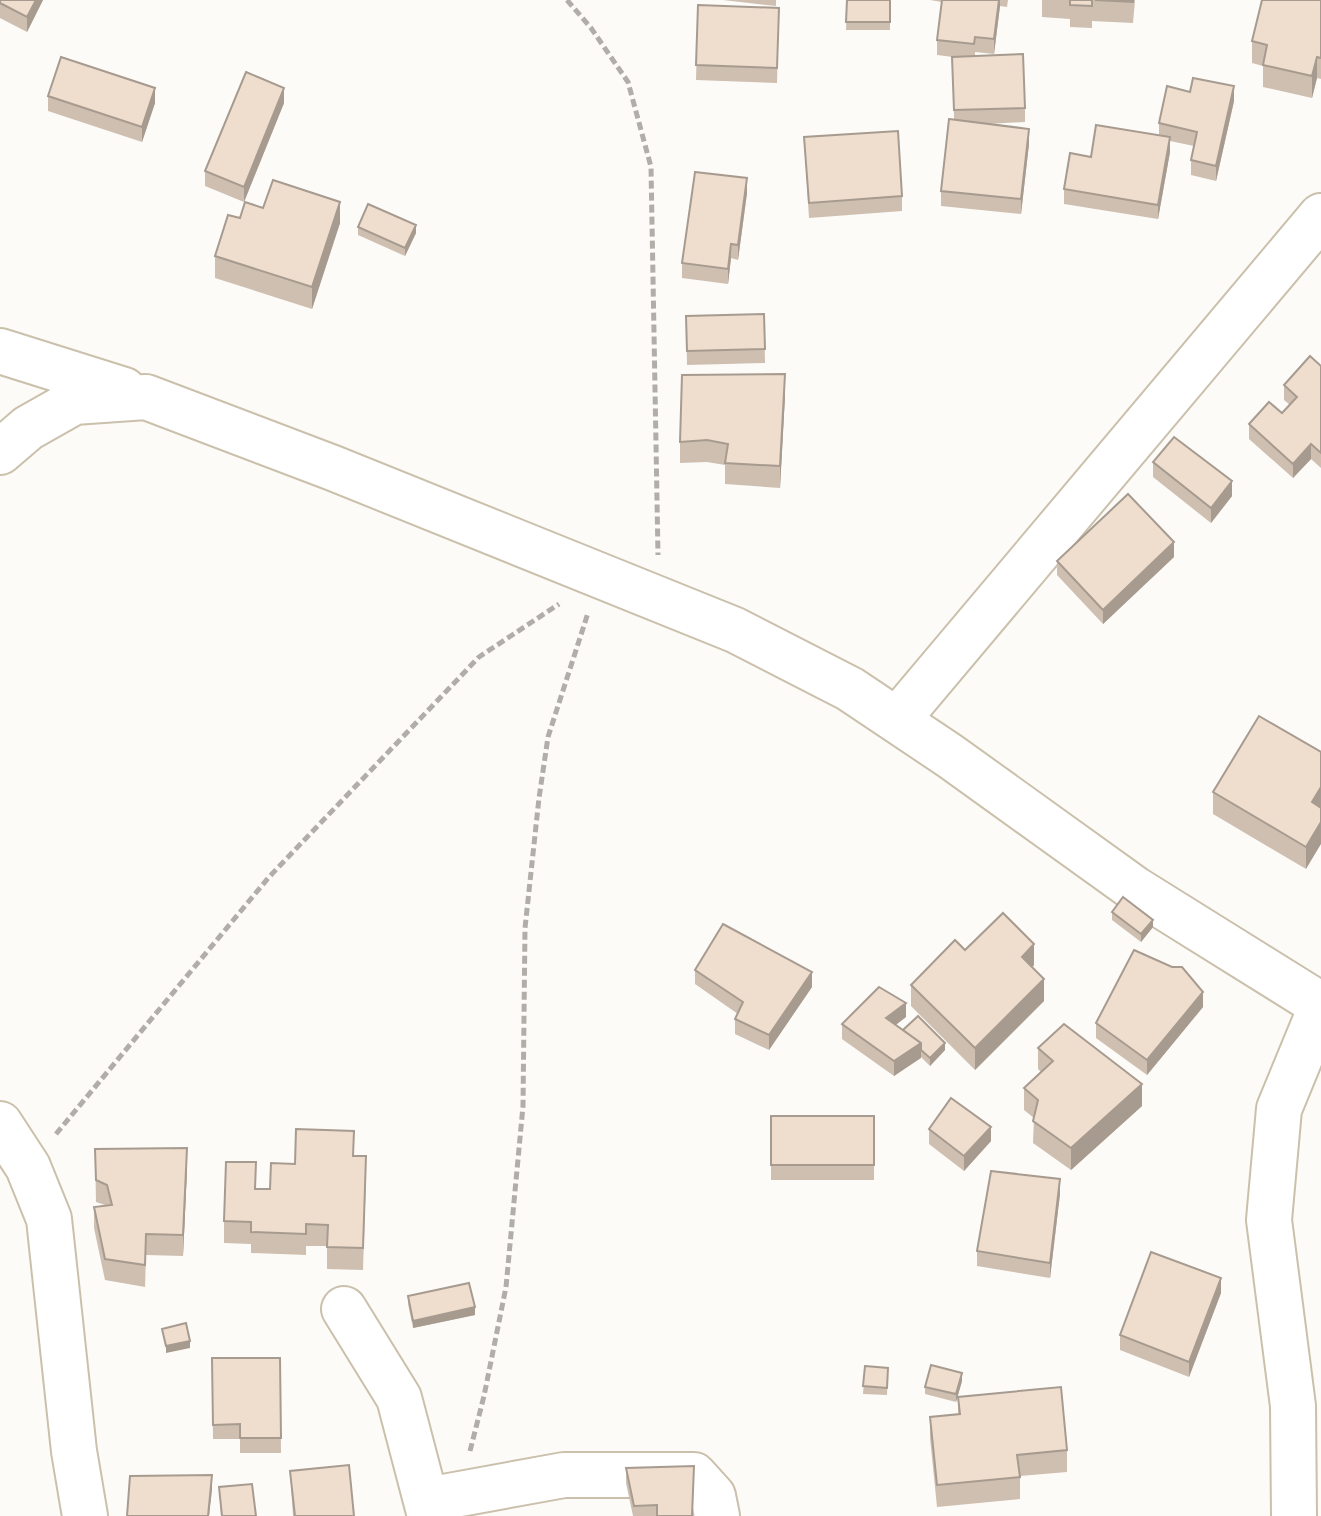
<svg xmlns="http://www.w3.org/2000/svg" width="1321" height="1516" font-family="'Public Sans',sans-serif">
	<rect width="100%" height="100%" fill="#fdfbf7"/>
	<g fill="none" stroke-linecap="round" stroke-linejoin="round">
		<defs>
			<g id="minor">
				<path d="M0,351L124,390"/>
				<path d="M0,452L28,428L74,402L146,397L333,468L735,630L850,689L950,756L1135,889L1321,1005"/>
				<path d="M897,720L1321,216"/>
				<path d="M0,1124L28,1167L49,1219L74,1451L85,1516"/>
				<path d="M344,1309L399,1398L430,1516"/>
				<path d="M427,1500L564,1475H694L713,1496L717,1516"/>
				<path d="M1294,1516L1293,1406L1269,1220L1279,1109L1321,1007"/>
			</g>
		</defs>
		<use href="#minor" stroke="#cac0ac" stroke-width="48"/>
		<g stroke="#b1aea9" stroke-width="5" stroke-dasharray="8 4" stroke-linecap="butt">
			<path d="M567,0L591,28L628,82L651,167L658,555"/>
			<path d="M56,1134L269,877L479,657L559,604"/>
			<path d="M470,1451L484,1396L506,1287L523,1106L525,928L539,798L548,737L588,613"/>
		</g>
		<use href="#minor" stroke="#fff" stroke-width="44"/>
	</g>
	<g fill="#cebfb1">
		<path d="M0,0H43L27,32L0,18Z"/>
		<path d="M723,0H776V6Z"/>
		<path d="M847,0H890V30H846Z"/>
		<path d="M930,0H1008L1007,7L1000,6L994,54L975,52V56L1025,108V122L987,124L1029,144L1021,214L941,206V191L954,120L953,57L937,55V40L942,2Z"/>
		<path d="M1042,0H1135L1133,23L1092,21V28L1070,27V19L1042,17Z"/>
		<path d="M1321,0V79L1317,78L1312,98L1263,87V66L1252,63V41Z"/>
		<path d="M698,5L779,8L777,83L696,80Z"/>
		<path d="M48,96L155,103L142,142L48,111Z"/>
		<path d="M1234,101L1216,181L1191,175V160L1194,146L1170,141V152L1158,219L1064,204V189L1091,157L1159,136V123Z"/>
		<path d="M284,103L244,202L205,186V171Z"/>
		<path d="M804,137L902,196V211L809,218Z"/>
		<path d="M747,193L738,260L731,258L728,284L682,278V263Z"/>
		<path d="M263,208L340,223L312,309L215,278V256L240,218Z"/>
		<path d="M358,227L416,233L405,256L358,235Z"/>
		<path d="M764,314L765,363L687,365L686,316Z"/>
		<path d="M1321,366V468L1311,459L1293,478L1249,439V424L1282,413L1290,405L1284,400V385Z"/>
		<path d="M785,396L780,488L725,484V465L707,462L680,463V442Z"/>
		<path d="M1153,462L1232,496L1211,523L1153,477Z"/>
		<path d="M1174,557L1103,624L1057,575V561Z"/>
		<path d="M1321,752L1306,869L1213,814V792Z"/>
		<path d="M1112,912L1153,927L1141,942L1112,920Z"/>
		<path d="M965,950L1034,965L1032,967L1044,1001L975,1070L911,1006V985Z"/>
		<path d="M695,970L812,987L769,1050L735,1034V1019L738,1014L695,984Z"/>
		<path d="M1203,1007L1147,1075L1096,1038V1023Z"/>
		<path d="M906,1017L896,1025L903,1030L945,1050L930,1066L921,1057L894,1076L842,1039V1024Z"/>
		<path d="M1038,1048L1142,1106L1071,1170L1033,1143L1034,1118L1024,1110V1088L1041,1072L1038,1069Z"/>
		<rect x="771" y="1116" width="103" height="64"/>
		<path d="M929,1129L991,1141L964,1171L929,1144Z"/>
		<path d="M95,1149L187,1169L183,1256L146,1255L145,1287L105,1280L94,1228V1207L105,1205L96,1202Z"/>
		<path d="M354,1156L366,1177L363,1270L327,1269V1246H306V1255L251,1253V1244L224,1243V1221L256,1189H270L295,1164Z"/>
		<path d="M1060,1194L1050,1278L977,1266V1251Z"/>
		<path d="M1221,1293L1189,1377L1120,1350V1335Z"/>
		<path d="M408,1296L475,1315L413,1328L408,1304Z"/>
		<path d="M212,1358H280L281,1453H240V1439H213Z"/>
		<path d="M865,1366L888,1368L887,1395L863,1394Z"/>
		<path d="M962,1381L956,1402L925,1394V1387Z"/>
		<path d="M958,1397L1067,1450V1472L1020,1476V1499L937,1507L930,1438V1417L958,1414Z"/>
		<path d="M626,1468L692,1516H633L626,1483Z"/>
		<path d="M290,1471L354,1516H293Z"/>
		<path d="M219,1487L256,1516H221Z"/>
	</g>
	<g fill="#a79b90">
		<path d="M36,0H43L27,32V17Z"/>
		<path d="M999,0H1000V6L994,54V39Z"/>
		<path d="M1317,57V78L1312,98V76Z"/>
		<path d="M1234,86V101L1216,181V166Z"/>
		<path d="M155,88V103L142,142V127Z"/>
		<path d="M284,88V103L244,202V187Z"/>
		<path d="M1029,129V144L1021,214V199Z"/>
		<path d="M1170,137V152L1158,219V205Z"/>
		<path d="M747,178V193L738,260V245Z"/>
		<path d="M340,202V223L312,309V287Z"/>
		<path d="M416,225V233L405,256V248Z"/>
		<path d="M731,244V258L728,284V269Z"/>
		<path d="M785,374V396L780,488V466Z"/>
		<path d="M1311,444V459L1293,478V464Z"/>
		<path d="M1232,481V496L1211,523V508Z"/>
		<path d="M1174,542V557L1103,624V610Z"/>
		<path d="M1321,787V808L1312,802Z"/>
		<path d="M1321,822V844L1306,869V847Z"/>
		<path d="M1153,920V927L1141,942V934Z"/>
		<path d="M1034,944V965L1022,978V957Z"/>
		<path d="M812,972V987L769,1050V1035Z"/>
		<path d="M1044,979V1001L975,1070V1048Z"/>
		<path d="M1203,992V1007L1147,1075V1060Z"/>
		<path d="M906,1003V1017L886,1032V1018Z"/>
		<path d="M921,1043V1058L894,1076V1061Z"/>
		<path d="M945,1043V1050L930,1066V1058Z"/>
		<path d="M1142,1084V1106L1071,1170V1148Z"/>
		<path d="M991,1127V1141L964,1171V1156Z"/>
		<path d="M187,1148V1169L183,1256V1235Z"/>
		<path d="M1060,1179V1194L1050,1278V1263Z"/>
		<path d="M1221,1278V1293L1189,1377V1362Z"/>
		<path d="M475,1307V1315L413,1328V1321Z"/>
		<path d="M190,1341V1348L166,1353V1346Z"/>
		<path d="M962,1373V1381L956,1402V1394Z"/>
		<path d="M212,1475V1490L209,1516H208Z"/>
	</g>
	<g fill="#efdece" stroke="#a79b90" stroke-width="2">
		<path d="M0,0H36L27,17L0,3Z"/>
		<path d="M847,0H890V22H846Z"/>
		<path d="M942,0H999L994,39L975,37L974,44L937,40Z"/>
		<path d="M1070,0H1092V6L1070,5Z"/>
		<path d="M1095,0H1133V2Z"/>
		<path d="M1262,0H1321V58L1317,57L1312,76L1263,65L1267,45L1252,41Z"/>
		<path d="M698,5L779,8L777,68L696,65Z"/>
		<path d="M1023,54L1025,108L954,110L952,57Z"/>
		<path d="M61,57L155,88L142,127L48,96Z"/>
		<path d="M246,72L284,88L244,187L205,171Z"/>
		<path d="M1193,78L1234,86L1216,166L1191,160L1197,132L1159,123L1167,86L1190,92Z"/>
		<path d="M949,119L1029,129L1021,199L941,191Z"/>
		<path d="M1096,125L1170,137L1158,205L1064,189L1070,153L1091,157Z"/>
		<path d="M898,131L902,196L809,203L804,137Z"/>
		<path d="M695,172L747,178L738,245L731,244L728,269L682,263Z"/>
		<path d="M273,180L340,202L312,287L215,256L228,215L240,218L245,202L263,208Z"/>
		<path d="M368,204L416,225L405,248L358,227Z"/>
		<path d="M764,314L765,349L687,351L686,316Z"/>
		<path d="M1310,356L1321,366V453L1311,444L1293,464L1249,424L1269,402L1282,413L1297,397L1284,385Z"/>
		<path d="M785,374L780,466L725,463L728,444L707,440L680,442L682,375Z"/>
		<path d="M1174,437L1232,481L1211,508L1153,462Z"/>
		<path d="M1128,494L1174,542L1103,610L1057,561Z"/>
		<path d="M1259,716L1321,752V787L1312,802L1321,808V822L1306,847L1213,792Z"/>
		<path d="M1123,897L1153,920L1141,934L1112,912Z"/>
		<path d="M1003,913L1034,944L1022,957L1044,979L975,1048L911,985L955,940L965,950Z"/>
		<path d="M723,924L812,972L769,1035L735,1019L743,1002L695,970Z"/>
		<path d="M1134,950L1172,967H1182L1203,992L1147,1060L1096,1023Z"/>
		<path d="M879,987L906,1003L886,1018L921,1043L894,1061L842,1024Z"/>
		<path d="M918,1016L945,1043L930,1058L921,1050V1043L903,1030Z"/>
		<path d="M1064,1024L1142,1084L1071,1148L1033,1121L1038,1100L1024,1088L1053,1061L1038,1048Z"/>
		<path d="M951,1098L991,1127L964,1156L929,1129Z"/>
		<rect x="771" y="1116" width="103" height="49"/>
		<path d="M296,1129L354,1131L353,1156H366L363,1248L327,1247L328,1225L306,1224V1234L251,1232V1222L224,1221L226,1162H256L255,1189H270L271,1163L295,1164Z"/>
		<path d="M187,1148L183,1235L146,1234L145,1265L105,1259L94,1207L112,1205L107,1185L96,1180L95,1149Z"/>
		<path d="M991,1171L1060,1179L1050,1263L977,1251Z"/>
		<path d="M1151,1252L1221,1278L1189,1362L1120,1335Z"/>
		<path d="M469,1283L475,1307L413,1321L408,1296Z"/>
		<path d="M186,1323L190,1341L166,1346L162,1329Z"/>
		<path d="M212,1358H280L281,1438H240V1424L213,1425Z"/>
		<path d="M931,1365L962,1373L956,1394L925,1387Z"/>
		<path d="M865,1366L888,1368L887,1388L863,1386Z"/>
		<path d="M1061,1387L1067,1450L1017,1455L1020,1477L937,1485L930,1417L960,1414L958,1397Z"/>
		<path d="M349,1465L354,1516H295L290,1471Z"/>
		<path d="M694,1466L692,1516H657V1505L634,1506L626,1468Z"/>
		<path d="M212,1475L208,1516H127L130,1476Z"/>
		<path d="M252,1484L256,1516H222L219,1487Z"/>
	</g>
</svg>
